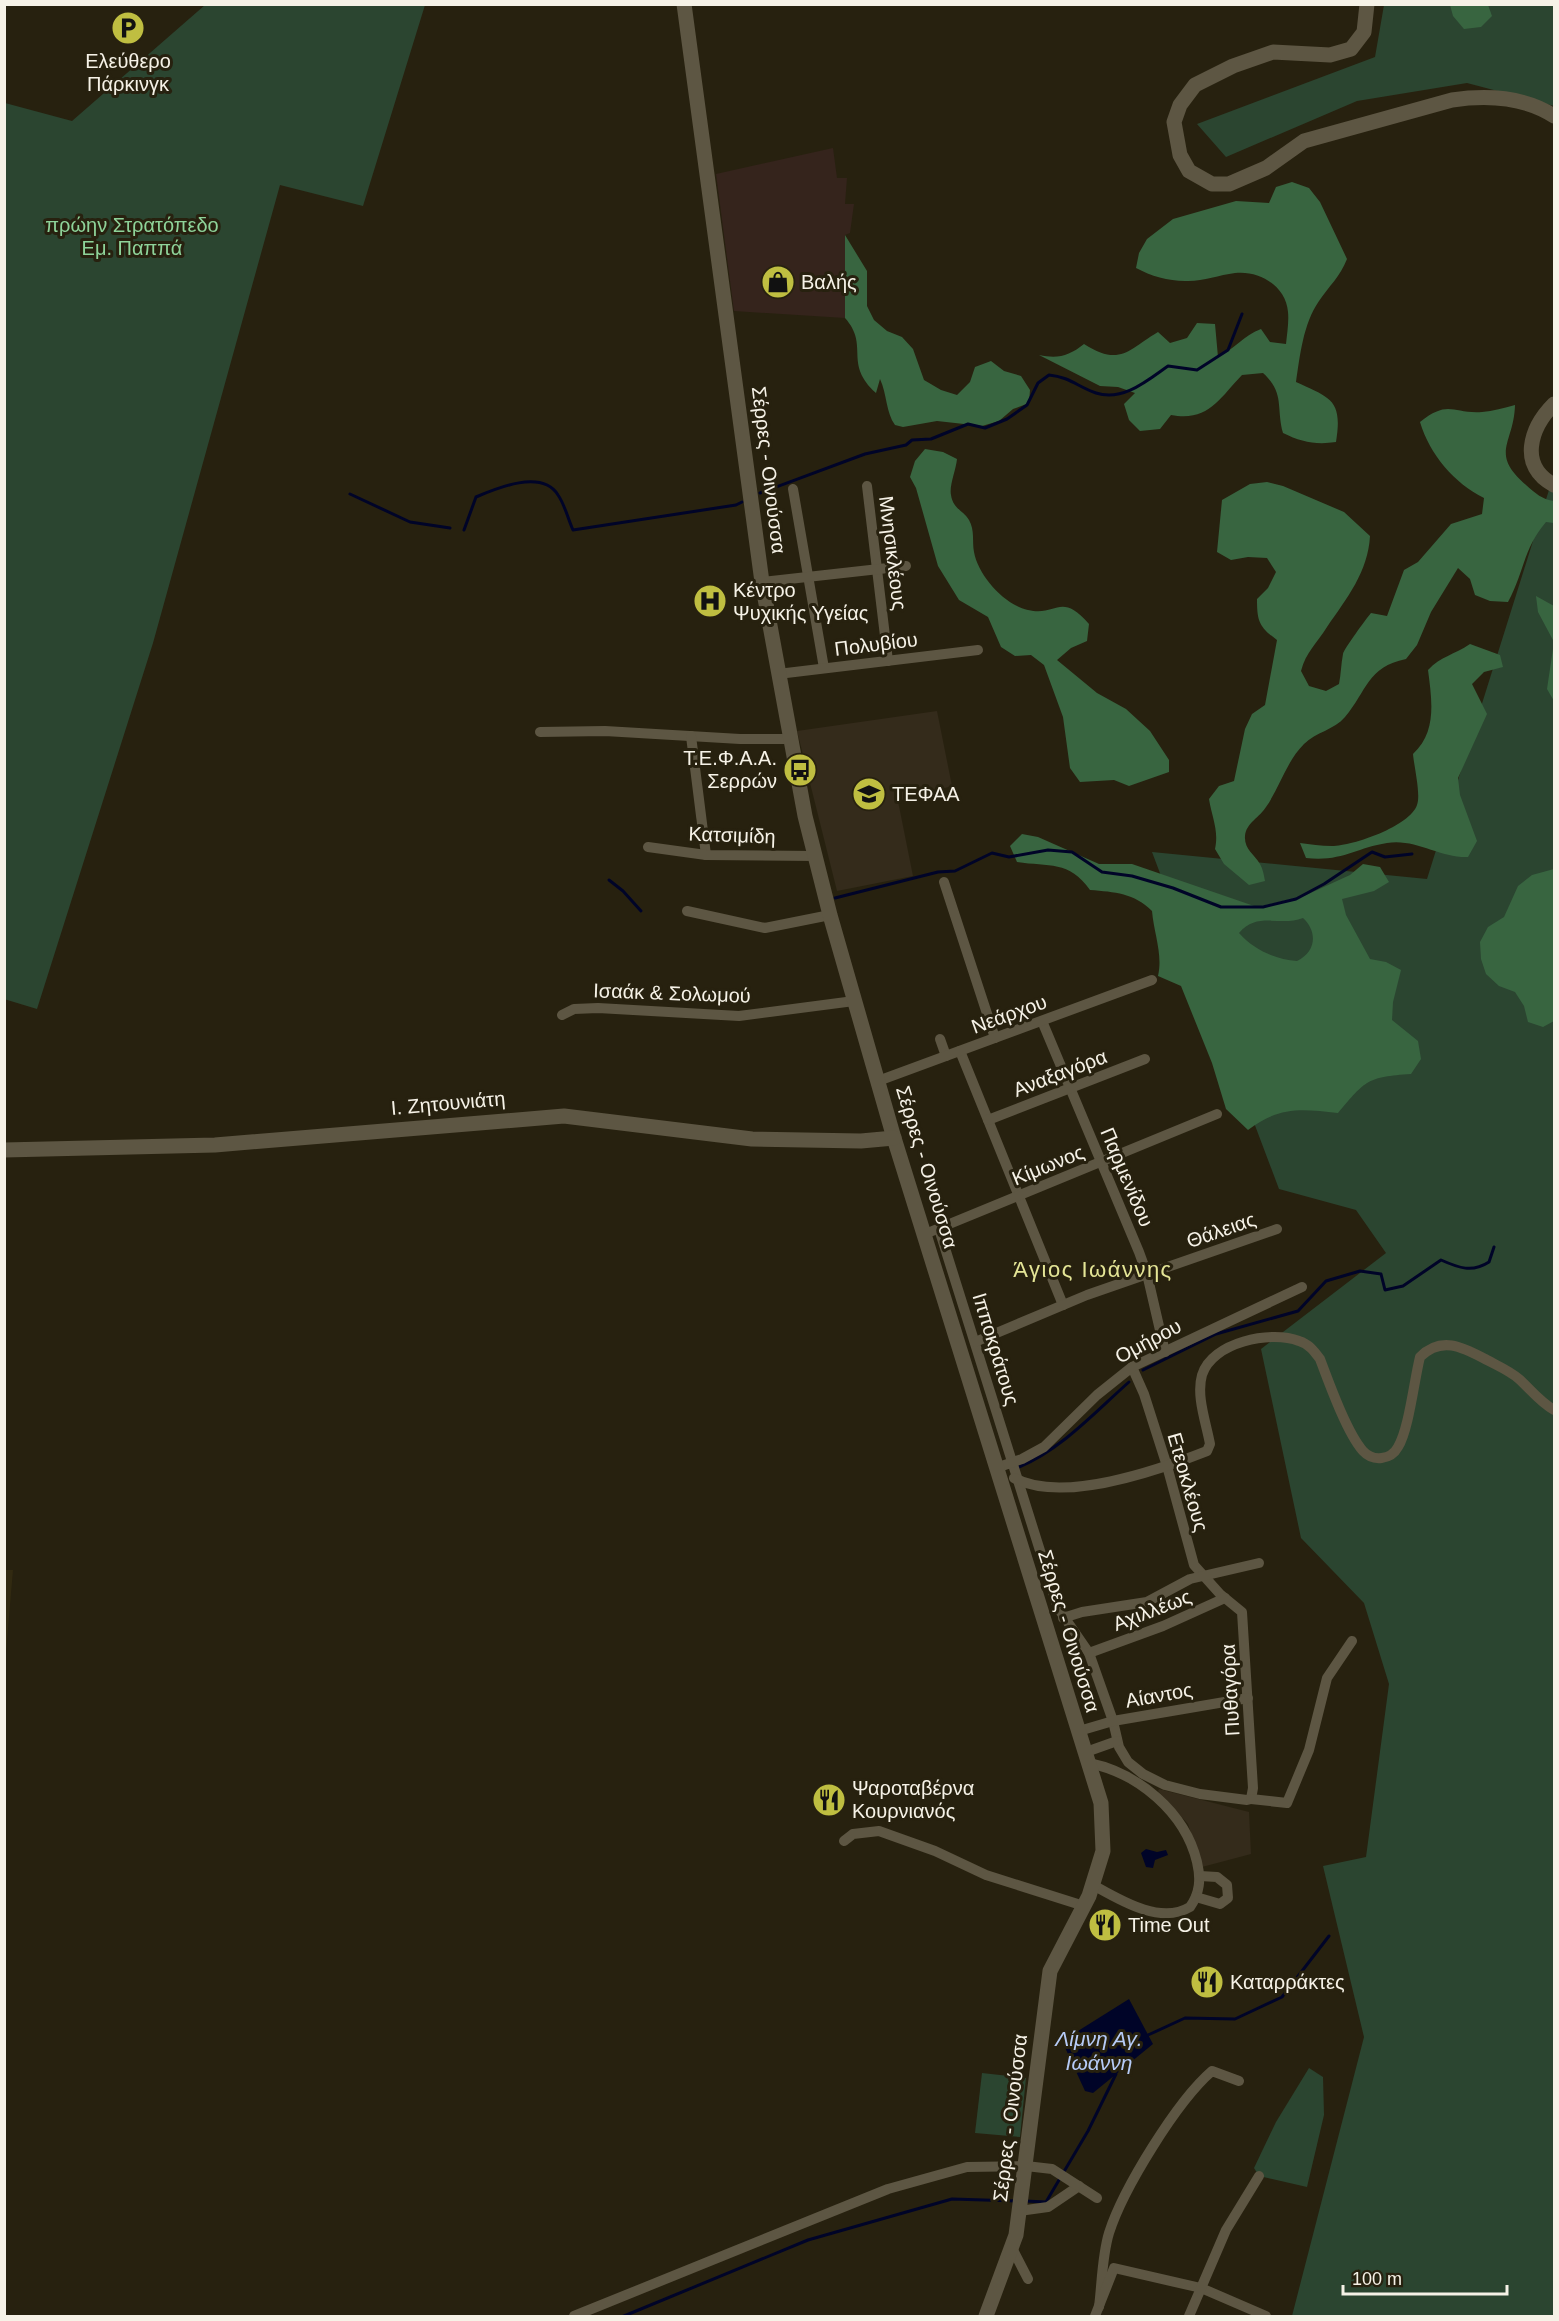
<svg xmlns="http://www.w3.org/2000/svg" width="1559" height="2321" font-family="Arial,sans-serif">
	<rect width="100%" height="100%" fill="#27210f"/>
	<path fill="#35241c" d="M833,148L837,178H847L845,204H854L850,233L845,235V318L734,311L716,174Z"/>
	<path fill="#322a11" d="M5,1570H13L5,1664L4,1570Z"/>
	<g fill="#342b1b">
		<path d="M937,711L952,786L898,801L913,876L837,891L797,731Z"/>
		<path d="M1159,1789L1249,1812L1251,1854L1202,1867L1188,1824L1158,1791Z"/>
	</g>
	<g fill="#2b4530">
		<path d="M205,5H425L363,206L280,185L153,643L37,1009L4,999L5,103L72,121Z"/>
		<path d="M1384,5H1554V106L1467,83L1357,101L1226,157L1197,124L1375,57Z"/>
		<path d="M1554,474V2316H1292L1364,2037L1323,1866L1366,1857L1389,1684L1364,1603L1301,1538L1261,1349L1386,1253L1356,1210L1279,1189L1152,852L1427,879Z"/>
		<path d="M1309,2068L1323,2077L1324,2115L1307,2187L1259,2176L1254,2168L1276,2122Z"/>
		<path d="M982,2073L1026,2078L1020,2137L975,2133Z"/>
	</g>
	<g fill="#386540" fill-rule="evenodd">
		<path d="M1450,5H1488L1492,16L1481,27L1464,29L1453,16Z"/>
		<path d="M1292,182L1309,188L1320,202L1347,259C1340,277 1329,286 1319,301C1303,324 1300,356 1296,382C1330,398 1343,399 1336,442C1316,445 1301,442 1283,433C1276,407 1285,393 1263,373L1242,375C1219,399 1208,422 1171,415L1160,429L1140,431L1129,420L1124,404L1135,393L1118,387L1100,386L1039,355C1058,359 1069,356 1084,344C1120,367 1128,350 1158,332L1170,343L1187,338L1197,323L1215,324L1218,357C1236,348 1243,336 1261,329L1270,342L1286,344C1287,334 1289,322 1288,312C1286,286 1259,270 1235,273C1218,275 1202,282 1185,281C1168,281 1151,276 1136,268L1139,253L1147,239L1173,219L1236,201L1269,203L1276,187Z"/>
		<path d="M845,235L867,271V306L874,320L887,331L902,337L913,349L924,380L941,390L957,395L970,382L975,367L991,361L1004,371L1021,376L1030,390L1029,403L1013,409L999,421L982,426L937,421L903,427L895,425C886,413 887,394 880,379L876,393C843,363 870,346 845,318Z"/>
		<path d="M1515,405C1514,444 1489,453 1526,485C1535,493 1543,500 1554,501V523L1546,522C1523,549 1524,573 1508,602L1490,601L1475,595L1470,579L1458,568L1431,612L1417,645L1406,659C1367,667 1367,691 1345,717C1334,730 1316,732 1304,744C1286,762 1280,787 1266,807C1260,817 1246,823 1245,836C1244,849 1254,854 1260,864C1263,869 1264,876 1265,881L1249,885L1224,864L1215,849C1219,830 1212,818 1209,799L1219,786L1234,781L1245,729L1252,714L1265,705L1277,640C1259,627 1257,621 1257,599L1268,588L1276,572L1267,558L1248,557L1231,560L1217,552L1222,500L1250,484L1267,482L1283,486L1344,512L1370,536C1368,572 1347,598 1327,627C1317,643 1306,652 1301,671L1309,686L1326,691L1339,684C1341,674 1341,664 1343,654C1344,649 1366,619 1371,613L1387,616L1404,570L1418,562L1451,524L1482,514L1484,498C1454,483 1430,455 1420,422C1449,399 1452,414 1482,412C1493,411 1504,408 1515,405Z"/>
		<path d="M925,449L943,452L957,459C956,470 949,486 951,495C953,509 963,510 969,520C975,531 972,541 974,552C978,575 1004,605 1028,610C1057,617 1060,591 1089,624L1087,641L1071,648L1057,660L1097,693L1126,709L1150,731L1169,760V772L1129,786L1114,780L1080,782L1070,768L1063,717L1044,665L1031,655L1015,656L1001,647L988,617L959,600L938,566L916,488L910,477L915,461Z"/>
		<path d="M1536,596L1554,606V701L1547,689L1554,642L1538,612Z"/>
		<path d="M1470,644L1500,655L1503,667L1484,672L1472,684L1487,714L1458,778L1460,795L1477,841L1468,857C1440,858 1415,838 1387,843C1355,848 1342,862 1306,858L1300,843C1310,844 1321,846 1332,846C1353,846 1410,826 1417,805C1421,795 1414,766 1413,754C1437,732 1432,701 1428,670C1441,656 1454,655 1470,644Z"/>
		<path d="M1022,834L1038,837L1099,864H1132L1257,907L1304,896L1350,875L1363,864L1380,867L1389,882L1374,891L1342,899L1346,915L1370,959L1386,962L1401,970L1393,1002L1392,1020L1418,1041L1421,1059L1411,1074C1367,1077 1366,1080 1338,1113C1301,1109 1280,1106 1248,1130L1226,1109L1212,1063L1181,986L1158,976C1163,954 1154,934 1152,911C1134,893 1115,892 1090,890C1069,860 1049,867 1017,862L1010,846ZM1303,918C1318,932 1316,952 1297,961C1275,959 1254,950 1239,933C1258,911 1280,927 1303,918Z"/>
		<path d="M1554,869V1021L1543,1027L1528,1022L1524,1006L1515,992L1499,986L1486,974L1481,959L1480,942L1488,927L1504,917L1518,886L1532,875Z"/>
	</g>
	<g fill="#000428">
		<path d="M1146,1849L1157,1852L1166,1850L1168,1855L1155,1860L1153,1868L1146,1867L1141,1853Z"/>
		<path d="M1129,1999L1153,2044L1093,2093L1085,2091L1062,2041Z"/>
	</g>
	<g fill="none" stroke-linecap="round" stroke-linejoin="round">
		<g stroke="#000428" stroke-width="3">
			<path d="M760,493L865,454L906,445L912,440L931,439L968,424L985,428L1007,419L1027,405L1038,383L1049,375C1070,377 1078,387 1096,393C1123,402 1148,380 1168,366L1197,370L1228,350L1242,314"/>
			<path d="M350,494L410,522L450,528"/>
			<path d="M464,530L476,497C497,488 542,469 558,495C565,505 568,519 573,530L736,505L742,502"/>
			<path d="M609,880L623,891L641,911"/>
			<path d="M835,898L938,872L955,871L992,853L1009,857L1048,850L1072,852L1102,872L1132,876L1173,888L1221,907H1263L1296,899L1324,884L1372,852L1385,857L1412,854"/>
			<path d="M1143,1370L1216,1334L1298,1311L1326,1281L1360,1271L1381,1274L1385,1290L1403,1286L1441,1260C1459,1268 1472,1273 1489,1262L1494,1247"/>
			<path d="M1019,1467C1062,1449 1095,1412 1129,1382"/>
			<path d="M1148,2035L1185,2018L1235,2019L1282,1997L1329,1936"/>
			<path d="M1025,2201L1046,2202L1088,2131L1116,2074"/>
			<path d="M624,2316L808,2240L952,2199L1016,2201"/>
		</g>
		<g stroke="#5d5643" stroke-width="10">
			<path d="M867,486L888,661"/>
			<path d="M793,489L824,668"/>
			<path d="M762,582L906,566"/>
			<path d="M778,674L978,650"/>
			<path d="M540,732L605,731L740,739H790"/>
			<path d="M691,736L706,855"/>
			<path d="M648,847L706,855L815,856"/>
			<path d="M944,882L995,1038"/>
			<path d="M687,911L765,928L830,915"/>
			<path d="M562,1015L574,1009L598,1008L739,1016L854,1001"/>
			<path d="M1042,1021L1139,1252L1147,1274L1165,1352"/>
			<path d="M940,1039L946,1056"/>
			<path d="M960,1051L1063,1305"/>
			<path d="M878,1081L1152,980"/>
			<path d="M988,1120L1145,1059"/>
			<path d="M939,1229L1058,1608L1089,1653L1113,1721L1119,1747L1128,1762L1143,1774L1165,1785L1200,1794L1247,1800L1251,1799L1253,1788L1242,1612L1220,1594L1194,1565L1167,1466L1144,1394L1132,1367"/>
			<path d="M925,1234L1217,1114"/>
			<path d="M975,1342L1087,1295L1277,1229"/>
			<path d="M996,1468L1022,1459L1044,1447L1097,1395L1132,1367L1302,1287"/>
			<path d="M1014,1478C1062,1504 1159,1470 1207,1451L1210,1444C1206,1422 1196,1396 1202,1375C1212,1342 1271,1330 1299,1341C1309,1344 1314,1351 1320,1359C1329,1383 1347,1433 1363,1451C1373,1462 1391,1460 1398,1447C1409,1429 1414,1381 1420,1357C1442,1335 1464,1348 1487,1360C1498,1366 1510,1371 1519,1379C1531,1390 1540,1402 1554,1410"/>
			<path d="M1063,1618L1082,1612L1147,1602L1190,1579L1259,1563"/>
			<path d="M1089,1653L1163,1626L1225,1598"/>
			<path d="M1079,1731L1113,1721L1248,1698"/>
			<path d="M1086,1752L1117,1741"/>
			<path d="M1089,1763C1138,1773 1185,1812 1197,1862C1201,1879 1200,1893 1190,1907C1160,1925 1120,1900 1093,1885"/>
			<path d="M1251,1799L1287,1803L1309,1750L1327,1678L1352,1641"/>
			<path d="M844,1841L853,1834L879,1831L935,1851L986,1875L1084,1906"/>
			<path d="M1196,1897L1220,1904L1228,1898L1227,1885L1217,1877L1200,1876"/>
			<path d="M1019,2211L1048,2207L1079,2186"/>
			<path d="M1012,2248L1028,2279"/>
			<path d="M1099,2307C1102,2283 1102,2256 1109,2233C1123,2189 1177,2101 1212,2071L1239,2081"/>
			<path d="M574,2316L888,2189L967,2167L1026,2166L1052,2169L1097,2198"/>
			<path d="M1095,2316L1114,2268L1201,2288L1266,2316"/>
			<path d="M1189,2316L1226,2230L1259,2176"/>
		</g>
		<g stroke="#5d5643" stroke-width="15">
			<path d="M684,4L762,582L805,816L830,915L894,1138L1101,1803L1103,1851L1089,1896L1050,1971L1016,2235L986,2316"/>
			<path d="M1367,4L1364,32L1351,49L1330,55L1273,52L1233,66L1195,85L1180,105L1174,122L1180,155L1189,171L1212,184H1229L1266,168L1304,141L1452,100C1487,95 1523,96 1554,116"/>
			<path d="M1554,404C1530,428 1518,466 1554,485"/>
			<path d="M4,1150L215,1145L564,1116L752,1139L861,1141L894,1138"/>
		</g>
	</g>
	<defs>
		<symbol id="parking-disc" viewBox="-11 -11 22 22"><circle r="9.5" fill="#bfbe41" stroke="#27210f"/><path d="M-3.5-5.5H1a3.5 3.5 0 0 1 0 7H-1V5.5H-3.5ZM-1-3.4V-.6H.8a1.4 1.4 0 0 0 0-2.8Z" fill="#111"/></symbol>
		<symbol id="shop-disc" viewBox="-11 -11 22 22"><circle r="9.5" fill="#bfbe41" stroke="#27210f"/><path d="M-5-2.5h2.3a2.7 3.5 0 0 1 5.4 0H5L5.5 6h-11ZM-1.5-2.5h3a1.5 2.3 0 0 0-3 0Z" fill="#111"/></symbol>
		<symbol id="hospital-disc" viewBox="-11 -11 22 22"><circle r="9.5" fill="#bfbe41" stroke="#27210f"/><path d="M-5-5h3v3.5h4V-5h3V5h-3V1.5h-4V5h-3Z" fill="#111"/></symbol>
		<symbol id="bus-disc" viewBox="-11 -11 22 22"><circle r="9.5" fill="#bfbe41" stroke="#27210f"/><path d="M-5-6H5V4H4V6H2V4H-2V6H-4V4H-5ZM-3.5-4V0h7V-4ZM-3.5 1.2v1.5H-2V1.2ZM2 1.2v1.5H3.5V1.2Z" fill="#111"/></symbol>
		<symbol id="university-disc" viewBox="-11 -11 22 22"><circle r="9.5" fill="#bfbe41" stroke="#27210f"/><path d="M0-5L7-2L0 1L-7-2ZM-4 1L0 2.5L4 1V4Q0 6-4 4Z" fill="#111"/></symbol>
		<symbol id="restaurant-disc" viewBox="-11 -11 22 22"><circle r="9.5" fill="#bfbe41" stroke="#27210f"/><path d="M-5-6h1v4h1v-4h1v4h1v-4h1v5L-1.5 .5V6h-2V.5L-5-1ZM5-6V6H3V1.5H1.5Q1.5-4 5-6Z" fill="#111"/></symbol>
	</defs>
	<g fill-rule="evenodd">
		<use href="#parking-disc" x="109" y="9" width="38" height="38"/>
		<use href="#shop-disc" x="759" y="263" width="38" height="38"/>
		<use href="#hospital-disc" x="691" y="582" width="38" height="38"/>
		<use href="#bus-disc" x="781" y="751" width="38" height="38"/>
		<use href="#university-disc" x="850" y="775" width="38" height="38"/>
		<use href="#restaurant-disc" x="810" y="1781" width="38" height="38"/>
		<use href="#restaurant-disc" x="1086" y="1906" width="38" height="38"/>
		<use href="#restaurant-disc" x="1188" y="1963" width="38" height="38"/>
	</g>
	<g text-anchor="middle" stroke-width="6" stroke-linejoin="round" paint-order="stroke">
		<g font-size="20" fill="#f6f2e7" stroke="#27210f" text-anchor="start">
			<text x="128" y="68" text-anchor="middle">Ελεύθερο<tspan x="128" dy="23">Πάρκινγκ</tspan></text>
			<text x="801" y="289">Βαλής</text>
			<text x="733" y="597">Κέντρο<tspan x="733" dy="23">Ψυχικής Υγείας</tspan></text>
			<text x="777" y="765" text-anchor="end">Τ.Ε.Φ.Α.Α.<tspan x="777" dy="23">Σερρών</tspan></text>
			<text x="892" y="801">ΤΕΦΑΑ</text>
			<text x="852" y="1795">Ψαροταβέρνα<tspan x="852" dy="23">Κουρνιανός</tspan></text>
			<text x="1128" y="1932">Time Out</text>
			<text x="1230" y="1989">Καταρράκτες</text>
		</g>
		<g font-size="20" fill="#8ed399" stroke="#27210f">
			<text x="132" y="232">πρώην Στρατόπεδο<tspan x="132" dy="23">Εμ. Παππά</tspan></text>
		</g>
		<g font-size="20" fill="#f6f2e7" stroke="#27210f">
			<text transform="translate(769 470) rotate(83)" y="7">Σέρρες - Οινούσσα</text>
			<text transform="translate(893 553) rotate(83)" y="7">Μνησικλέους</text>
			<text transform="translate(876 644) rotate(-7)" y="7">Πολυβίου</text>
			<text transform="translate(732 835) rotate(2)" y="7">Κατσιμίδη</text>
			<text transform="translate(672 993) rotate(2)" y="7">Ισαάκ &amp; Σολωμού</text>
			<text transform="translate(1009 1014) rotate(-20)" y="7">Νεάρχου</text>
			<text transform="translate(1060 1073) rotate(-21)" y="7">Αναξαγόρα</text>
			<text transform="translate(448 1103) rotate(-5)" y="7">Ι. Ζητουνιάτη</text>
			<text transform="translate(1048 1165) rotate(-22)" y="7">Κίμωνος</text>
			<text transform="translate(927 1167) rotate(73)" y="7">Σέρρες - Οινούσσα</text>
			<text transform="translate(1127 1177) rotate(67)" y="7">Παρμενίδου</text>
			<text transform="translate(1221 1230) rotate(-19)" y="7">Θάλειας</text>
			<text transform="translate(1148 1341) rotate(-28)" y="7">Ομήρου</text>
			<text transform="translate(996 1349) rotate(73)" y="7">Ιπποκράτους</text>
			<text transform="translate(1188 1482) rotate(74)" y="7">Ετεοκλέους</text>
			<text transform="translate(1152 1610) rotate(-21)" y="7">Αχιλλέως</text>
			<text transform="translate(1069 1631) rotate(73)" y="7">Σέρρες - Οινούσσα</text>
			<text transform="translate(1230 1690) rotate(-93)" y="7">Πυθαγόρα</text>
			<text transform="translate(1159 1695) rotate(-10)" y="7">Αίαντος</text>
			<text transform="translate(1010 2118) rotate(-83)" y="7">Σέρρες - Οινούσσα</text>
		</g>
		<g font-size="21" font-style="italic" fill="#b6cbf6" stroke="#27210f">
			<text x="1099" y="2046">Λίμνη Αγ.<tspan x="1099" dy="24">Ιωάννη</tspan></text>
		</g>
		<g font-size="22" letter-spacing="1.5" fill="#e4e596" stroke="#27210f">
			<text x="1093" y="1277">Άγιος Ιωάννης</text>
		</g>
	</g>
	<rect width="1559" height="2321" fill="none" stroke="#f6f2e7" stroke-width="12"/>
	<path d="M1343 2285v9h164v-9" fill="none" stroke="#f6f2e7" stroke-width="3"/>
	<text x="1352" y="2285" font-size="18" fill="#f6f2e7" stroke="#27210f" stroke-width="4.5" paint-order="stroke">100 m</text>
</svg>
